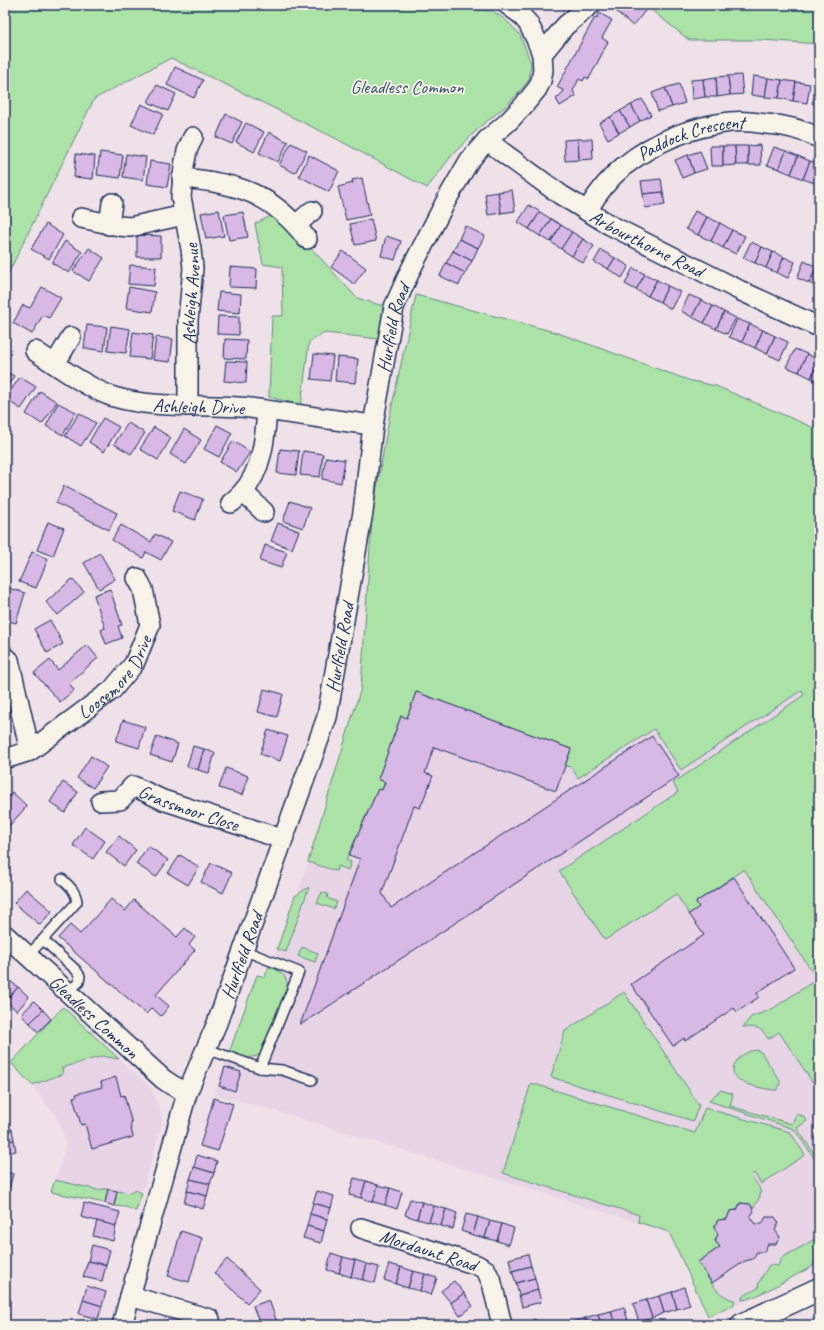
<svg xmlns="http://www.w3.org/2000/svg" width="824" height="1330" font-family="Caveat,sans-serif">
	<rect width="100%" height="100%" fill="#eee1e7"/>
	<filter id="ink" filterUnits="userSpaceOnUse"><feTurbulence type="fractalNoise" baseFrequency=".025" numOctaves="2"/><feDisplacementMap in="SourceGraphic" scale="8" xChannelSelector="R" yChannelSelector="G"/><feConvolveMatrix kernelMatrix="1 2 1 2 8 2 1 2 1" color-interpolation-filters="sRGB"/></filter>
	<g filter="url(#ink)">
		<g fill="#e7d5e6">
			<path d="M416,295L558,333L688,380L716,386L819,430V1263L761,1293L708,1316L669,1232L282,1113L214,1094L257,975L265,977L277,949L310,858L361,688L372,516L389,419Z"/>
			<path d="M102,1056L119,1059L142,1079L151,1089L161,1111L162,1119L160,1131L136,1211L126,1207L51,1192L61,1163L65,1144L63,1133L57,1118L32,1085L63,1074L62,1068Z"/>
		</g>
		<g fill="#abe3a7" stroke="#638982">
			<path d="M5,5H461L472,10L493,11L507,21L520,35L531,63L529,80L518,93L506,106L481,126L453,154L427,188L335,138L171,58L94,99L5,280Z"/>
			<path d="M645,5H819V44L762,40H689Z"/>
			<path d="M278,212L357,298L383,306L379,339L325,333L309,342L301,405L269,397L272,316H283L282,267L263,264L255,224Z"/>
			<path d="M416,295L558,333L688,380L716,386L819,430V1092L779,1032L768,1039C761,1026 757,1028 743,1027L751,1017L772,1009L817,979L744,869L696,902L699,907L689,914L676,894L605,940L559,871L678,792L673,783L804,695L802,690L681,770L654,729L578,778L571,767L565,766L571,749L416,692L407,718L401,716L378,779L385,782L382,790L378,789L346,860L351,862L348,870L338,866L336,871L308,862L361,688L372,516L389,419Z"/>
			<path d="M309,887L286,952L277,949L295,896Z"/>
			<path d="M322,892L328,894L327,898L337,902L334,909L317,903Z"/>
			<path d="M302,947L318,953L315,962L298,956Z"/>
			<path d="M269,966C283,973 289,976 287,994L261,1054C250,1060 240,1057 229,1053L257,975L265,977Z"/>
			<path d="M624,992L699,1105L693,1121L551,1077L565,1031Z"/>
			<path d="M63,1007L119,1059L102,1056L62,1068L63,1074L32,1085L11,1063Z"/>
			<path d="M757,1050L761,1052L780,1081V1084L777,1090H772C763,1088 747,1086 739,1080C726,1071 737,1057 748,1052C751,1050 755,1051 757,1050Z"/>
			<path d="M531,1083L695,1133L705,1108L790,1132L805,1155L761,1184L754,1173L751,1176C762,1190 764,1193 753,1208L750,1204L740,1203L737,1210L730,1211L727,1219L718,1220L714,1227L718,1234L715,1241L720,1247L698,1262C707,1276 716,1296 734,1300L735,1301L733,1306L708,1316L669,1232L638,1222L639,1215L503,1173Z"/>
			<path d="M721,1090L733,1094L730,1106L792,1124L796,1114L803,1116L807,1121L797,1128L819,1161V1165L794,1129L709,1101L710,1099Z"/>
			<path d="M55,1180L98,1190L103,1189H108L105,1203L51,1192Z"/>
			<path d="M135,1190L142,1193L136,1211L126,1207L114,1206L117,1191L130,1193Z"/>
			<path d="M819,1236V1263C806,1269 752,1301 742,1300V1297L758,1288L759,1282L769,1265L778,1266L781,1258L805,1245Z"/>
		</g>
		<g fill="#d8b8e4" stroke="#1b2f5e">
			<path d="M613,5H637L645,11L633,26L611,7Z"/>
			<path d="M599,13L612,20L602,38L608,42L589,79L585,77L583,81L579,79L573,91L576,96L560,106L556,99L564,91L557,87L595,17L597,18Z"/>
			<path d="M175,67L203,80L194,98L167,85Z"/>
			<path d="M741,75L743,94L730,95L728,76Z"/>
			<path d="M728,76L730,95L717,97L716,77Z"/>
			<path d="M753,76L768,78L765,97L751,95Z"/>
			<path d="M716,77L717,97H705L703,79Z"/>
			<path d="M768,78L782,80L779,98L765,97Z"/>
			<path d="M703,79L705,97L692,99L691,80Z"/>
			<path d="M782,80L796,82L793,101L779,98Z"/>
			<path d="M796,82L810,84L807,103L793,101Z"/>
			<path d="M679,84L685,103L672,107L665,88Z"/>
			<path d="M157,85L176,94L168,111L148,102Z"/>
			<path d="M665,88L672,107L658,111L652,93Z"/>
			<path d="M819,89V107L812,103Z"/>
			<path d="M642,99L651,115L640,121L631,105Z"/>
			<path d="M141,104L163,114L153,135L131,125Z"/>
			<path d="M631,105L640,121L630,127L620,111Z"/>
			<path d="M620,111L630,127L619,133L610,117Z"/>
			<path d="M226,114L242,122L232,144L216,137Z"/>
			<path d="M610,117L619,133L608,139L599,123Z"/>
			<path d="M246,123L264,132L254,152L236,142Z"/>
			<path d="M269,132L288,142L278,162L259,153Z"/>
			<path d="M578,139H592L593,159L579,160Z"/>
			<path d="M578,139L579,160L565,161L564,140Z"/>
			<path d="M291,143L307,151L295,173L279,165Z"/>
			<path d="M760,145L761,165H748V146Z"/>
			<path d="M710,146H723V166H711Z"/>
			<path d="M723,146H735L736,165L723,166Z"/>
			<path d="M735,146H748V165H736Z"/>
			<path d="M774,147L786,151L779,169L767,165Z"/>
			<path d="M700,151L707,169L694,173L688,155Z"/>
			<path d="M786,151L798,156L791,174L779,169Z"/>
			<path d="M100,152L123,155L120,178L97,175Z"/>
			<path d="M76,154L95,156L93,179L74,177Z"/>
			<path d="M126,154L146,157L143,180L123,177Z"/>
			<path d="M309,155L339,171L329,192L299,176Z"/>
			<path d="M688,155L694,173L682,178L675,160Z"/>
			<path d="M798,156L810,161L803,179L791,174Z"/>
			<path d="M150,161L171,164L167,187L147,184Z"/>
			<path d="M810,161L819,164V173L815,183L803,179Z"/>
			<path d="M362,178L370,215L346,220L338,187L353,183L352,180Z"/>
			<path d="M661,179L663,192L643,194L641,181Z"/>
			<path d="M512,190L515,211L501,213L498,192Z"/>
			<path d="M498,192L501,213L488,215L485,194Z"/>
			<path d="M663,192L665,205L645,208L643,194Z"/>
			<path d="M529,205L540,212L529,229L518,222Z"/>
			<path d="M219,210L224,236L206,239L201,213Z"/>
			<path d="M695,211L707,217L698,235L686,229Z"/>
			<path d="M243,212L248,237L229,240L224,215Z"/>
			<path d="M540,212L551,219L540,236L529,229Z"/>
			<path d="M707,217L720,223L711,241L698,235Z"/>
			<path d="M371,219L376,241L355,245L350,224Z"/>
			<path d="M551,219L561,225L551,242L540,236Z"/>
			<path d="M720,223L732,230L723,248L711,241Z"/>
			<path d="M46,224L63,235L49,259L31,249Z"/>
			<path d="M561,225L572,232L561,249L551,242Z"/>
			<path d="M465,226L485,236L478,248L459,239Z"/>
			<path d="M732,230L745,236L736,254L723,248Z"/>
			<path d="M572,232L583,239L572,256L561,249Z"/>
			<path d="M137,235L161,236V257H137Z"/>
			<path d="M386,236L401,241L395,260L381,256Z"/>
			<path d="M459,239L478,248L472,261L453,251Z"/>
			<path d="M583,239L594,246L583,263L572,256Z"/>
			<path d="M65,241L82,252L69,273L52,263Z"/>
			<path d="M751,242L762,247L755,263L743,258Z"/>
			<path d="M762,247L773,252L766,268L755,263Z"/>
			<path d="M89,248L104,258L89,281L73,271Z"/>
			<path d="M601,250L615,258L608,269L594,262Z"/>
			<path d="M343,251L366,268L354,284L331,267Z"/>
			<path d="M453,251L472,261L465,273L446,263Z"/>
			<path d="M773,252L784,257L777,273L766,268Z"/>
			<path d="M784,257L795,262L788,278L777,273Z"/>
			<path d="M615,258L629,266L622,278L608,269Z"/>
			<path d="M804,261L817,267L809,283L797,278Z"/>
			<path d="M446,263L465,273L459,285L440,276Z"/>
			<path d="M130,265L156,267L154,286L128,284Z"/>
			<path d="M230,267L257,269L256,288L229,287Z"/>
			<path d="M817,267L819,268V288L809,283Z"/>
			<path d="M633,268L645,274L636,290L625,284Z"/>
			<path d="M645,274L657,280L648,296L636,290Z"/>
			<path d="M657,280L668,286L660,302L648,296Z"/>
			<path d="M668,286L680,292L671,309L660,302Z"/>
			<path d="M42,287L61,298L49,318L43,315L32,334L13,323L23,305L30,308Z"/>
			<path d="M129,287L155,292L152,312L126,308Z"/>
			<path d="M219,292L241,294L240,313L217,311Z"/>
			<path d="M689,295L701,300L692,317L681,311Z"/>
			<path d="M701,300L713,306L704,323L692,317Z"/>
			<path d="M713,306L724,312L716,329L704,323Z"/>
			<path d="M724,312L736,318L727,334L716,329Z"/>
			<path d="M218,316L239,317V335L217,334Z"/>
			<path d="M737,319L750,324L742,342L729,337Z"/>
			<path d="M750,324L763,330L755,348L742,342Z"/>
			<path d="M87,325L107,327L104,351L84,348Z"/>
			<path d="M111,326L130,329L126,353L107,351Z"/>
			<path d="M763,330L775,336L767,354L755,348Z"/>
			<path d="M133,332L153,335L150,359L130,357Z"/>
			<path d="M775,336L788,342L780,360L767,354Z"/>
			<path d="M156,337L173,339L170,362L153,360Z"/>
			<path d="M225,339L247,340L246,359L224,358Z"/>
			<path d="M795,349L807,354L799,372L786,367Z"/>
			<path d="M314,354L333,356L330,381L311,379Z"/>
			<path d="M807,354L819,360L811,378L799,372Z"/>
			<path d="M337,357L358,359L355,383L335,381Z"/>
			<path d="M819,360V382L811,378Z"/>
			<path d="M226,361L247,362L246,383L224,381Z"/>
			<path d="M5,371L14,376L5,391Z"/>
			<path d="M20,377L36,387L21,409L5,399Z"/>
			<path d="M40,391L57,402L42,424L26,414Z"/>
			<path d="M58,403L76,412L63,435L46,426Z"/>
			<path d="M79,413L96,423L81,446L65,436Z"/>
			<path d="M103,418L119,427L104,452L89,442Z"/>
			<path d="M128,423L145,433L131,454L114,444Z"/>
			<path d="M217,425L232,433L219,457L204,449Z"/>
			<path d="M154,427L171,438L158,460L140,449Z"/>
			<path d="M184,429L201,440L186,464L170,454Z"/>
			<path d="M233,441L250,452L237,472L220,462Z"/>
			<path d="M280,449L299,451L296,475L277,473Z"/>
			<path d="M303,451L323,454L320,477L300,475Z"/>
			<path d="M326,457L345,460L341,483L322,479Z"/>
			<path d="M64,486L117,513L109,530L56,503Z"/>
			<path d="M180,491L203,499L195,520L172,511Z"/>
			<path d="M290,501L310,508L303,528L283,521Z"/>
			<path d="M48,522L64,528L53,556L37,550Z"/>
			<path d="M278,523L299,531L292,549L271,541Z"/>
			<path d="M121,525L151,542L155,534L171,542L161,560L146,552L143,558L112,540Z"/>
			<path d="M265,545L287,552L281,568L260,561Z"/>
			<path d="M32,552L48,559L36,588L19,582Z"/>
			<path d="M100,553L115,579L99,589L84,563Z"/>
			<path d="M72,579L84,592L58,615L46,602Z"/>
			<path d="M8,588L25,593L16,623L5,620V596Z"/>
			<path d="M110,589L122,625L118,626L122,638L106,644L101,630L105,628L94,595Z"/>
			<path d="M50,620L63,644L47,653L34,629Z"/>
			<path d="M5,636H6L13,652L5,656Z"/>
			<path d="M87,645L98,658L69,683L74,690L60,702L34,673L50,660L58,670Z"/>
			<path d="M264,689L283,694L277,717L258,712Z"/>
			<path d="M416,692L571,749L556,791L434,747L425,773L433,776L420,808L414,806L382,893L391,908L652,736L679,776L300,1025L360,859L349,855L378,789L382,790L385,782L378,779L401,716L407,718Z"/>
			<path d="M123,720L145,727L139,748L116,741Z"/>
			<path d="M268,730L288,736L280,761L260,754Z"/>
			<path d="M157,736L178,744L172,762L150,755Z"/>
			<path d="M193,746L204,749L198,770L187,766Z"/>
			<path d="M204,749L215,753L209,773L198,770Z"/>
			<path d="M91,756L107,767L93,788L77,778Z"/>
			<path d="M226,768L248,776L242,795L219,788Z"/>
			<path d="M63,782L78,792L65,813L50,802Z"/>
			<path d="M12,792L27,806L9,826L5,822V801Z"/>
			<path d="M85,827L105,841L93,859L73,845Z"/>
			<path d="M119,836L136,850L124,866L106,852Z"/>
			<path d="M148,846L168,860L156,877L136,864Z"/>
			<path d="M180,855L199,867L188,885L168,873Z"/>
			<path d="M211,863L232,873L223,893L201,882Z"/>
			<path d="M734,877L794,968L757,993L759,997L737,1012L734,1008L685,1041L684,1038L673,1046L631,984L704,935L689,914L699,907L696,902Z"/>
			<path d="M26,889L52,911L40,925L14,903Z"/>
			<path d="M111,899L125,911L134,900L177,937L185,928L195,937L189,945L195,950L156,995L169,1006L161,1016L152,1008L146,1014L58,938L70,925L80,934Z"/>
			<path d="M6,978L18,987L6,1001L5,980Z"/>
			<path d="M18,987L29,997L17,1011L6,1001Z"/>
			<path d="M34,1001L43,1010L30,1023L21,1015Z"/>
			<path d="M43,1010L51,1019L38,1032L30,1023Z"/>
			<path d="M225,1067L241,1072L235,1091L219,1086Z"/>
			<path d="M116,1077L121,1096L124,1095L132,1124H130L133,1137L92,1149L85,1124L81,1125L73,1097L77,1096L76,1094L102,1087L101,1082Z"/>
			<path d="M214,1098L233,1104L218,1151L200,1146Z"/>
			<path d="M12,1129L14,1140L5,1142V1131Z"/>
			<path d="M14,1140L16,1151L5,1153V1142Z"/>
			<path d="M197,1155L217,1161L214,1173L194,1167Z"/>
			<path d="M194,1167L214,1173L210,1184L190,1179Z"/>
			<path d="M5,1172L13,1174L10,1185L5,1183Z"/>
			<path d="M354,1178L366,1181L361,1198L349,1195Z"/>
			<path d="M190,1179L210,1184L207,1196L187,1191Z"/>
			<path d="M366,1181L378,1185L373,1202L361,1198Z"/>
			<path d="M5,1183L10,1185L7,1195L5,1194Z"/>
			<path d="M378,1185L390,1188L385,1205L373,1202Z"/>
			<path d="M390,1188L402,1192L397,1209L385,1205Z"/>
			<path d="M108,1189L117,1191L114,1206L105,1203Z"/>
			<path d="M187,1191L207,1196L203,1209L184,1203Z"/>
			<path d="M317,1191L334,1196L331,1208L313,1203Z"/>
			<path d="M410,1199L422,1202L417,1219L405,1215Z"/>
			<path d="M422,1202L434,1206L429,1222L417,1219Z"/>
			<path d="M84,1203L120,1212L116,1226L81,1217Z"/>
			<path d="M313,1203L331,1208L327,1219L310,1214Z"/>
			<path d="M740,1203L750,1204L754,1211L750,1217L755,1224H762L766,1217H775L779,1223L775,1230L780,1237L776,1244H768L764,1252H757L753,1259L745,1261L712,1283L698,1262L720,1247L715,1241L718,1234L714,1227L718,1220L727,1219L730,1211L737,1210Z"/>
			<path d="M434,1206L446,1209L441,1226L429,1222Z"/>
			<path d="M446,1209L457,1213L453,1229L441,1226Z"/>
			<path d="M310,1214L327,1219L324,1231L307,1226Z"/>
			<path d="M466,1214L478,1217L473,1235L461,1231Z"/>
			<path d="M478,1217L490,1221L485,1238L473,1235Z"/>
			<path d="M97,1221L116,1226L113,1241L93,1236Z"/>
			<path d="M490,1221L502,1224L497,1241L485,1238Z"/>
			<path d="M502,1224L514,1228L509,1245L497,1241Z"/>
			<path d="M307,1226L324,1231L321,1243L303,1238Z"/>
			<path d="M181,1231L202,1238L189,1282L168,1276Z"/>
			<path d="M92,1245L110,1250L106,1265L88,1261Z"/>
			<path d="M331,1253L343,1257L339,1273L327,1270Z"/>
			<path d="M528,1254L531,1266L512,1271L509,1259Z"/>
			<path d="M343,1257L355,1260L351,1277L339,1273Z"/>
			<path d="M227,1259L260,1289L247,1303L214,1273Z"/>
			<path d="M355,1260L367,1264L363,1280L351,1277Z"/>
			<path d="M88,1261L106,1265L102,1281L83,1277Z"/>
			<path d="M367,1264L379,1267L375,1283L363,1280Z"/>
			<path d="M389,1264L401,1267L396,1284L384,1280Z"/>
			<path d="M531,1266L535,1278L516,1283L512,1271Z"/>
			<path d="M401,1267L413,1271L408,1288L396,1284Z"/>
			<path d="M413,1271L425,1274L420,1291L408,1288Z"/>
			<path d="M425,1274L437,1278L431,1295L420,1291Z"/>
			<path d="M535,1278L538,1290L519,1295L516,1283Z"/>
			<path d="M454,1281L464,1293L451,1303L441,1291Z"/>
			<path d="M87,1286L106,1292L102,1306L83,1300Z"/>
			<path d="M684,1287L690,1305L677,1309L672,1292Z"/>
			<path d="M538,1290L541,1302L522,1307L519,1295Z"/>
			<path d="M672,1292L677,1309L664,1313L659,1296Z"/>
			<path d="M464,1293L473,1306L460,1316L451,1303Z"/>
			<path d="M659,1296L664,1313L652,1318L646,1300Z"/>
			<path d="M83,1300L102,1306L98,1319L79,1314Z"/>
			<path d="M269,1300L278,1325H260L253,1306Z"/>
			<path d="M646,1300L652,1318L639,1322L633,1304Z"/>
			<path d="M624,1307L629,1324L624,1325H615L611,1311Z"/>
			<path d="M611,1311L615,1325H601L598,1314Z"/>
			<path d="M598,1314L601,1325H587L585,1318Z"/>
			<path d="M585,1318L587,1325H573L572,1322Z"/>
			<path d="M534,1319L545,1325H531Z"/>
		</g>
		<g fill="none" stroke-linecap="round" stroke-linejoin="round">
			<defs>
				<g id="lane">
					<path d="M43,940L76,970L80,976L79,982L68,992"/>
					<path d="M243,950L299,972L260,1068"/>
					<path d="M28,956L77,902C76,891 69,886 62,879"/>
					<path d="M207,1049L260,1068L282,1070L312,1080"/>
				</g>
				<g id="street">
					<path d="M542,54L565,26L590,5"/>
					<path id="s1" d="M487,140L502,152L561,195L610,225L739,290L819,327"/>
					<path d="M182,178C237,183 272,193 307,239"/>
					<path id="s2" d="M587,211C597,194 608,179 624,166C654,142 691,127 730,122C741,121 754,122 766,124C784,125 803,130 819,138"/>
					<path d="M81,218L119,226L130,227L184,215"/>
					<path d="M109,225L112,203"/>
					<path d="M296,225L312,211"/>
					<path id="s3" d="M35,351C58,366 89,389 114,397C158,410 204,403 250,408C291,413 332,420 373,425"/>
					<path d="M55,364L71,337"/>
					<path id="s4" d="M188,406V320L193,268L191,249L181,197L184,166L187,151L193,137"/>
					<path d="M243,492L264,512"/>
					<path d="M231,503C235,500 239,496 242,493C262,471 265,439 267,411"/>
					<path d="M9,660L30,751"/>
					<path id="s5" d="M5,757H11L30,751L112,690L134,664L150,625L143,589L137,578"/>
					<path id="s6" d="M101,801L120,800L133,786L163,800L282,839"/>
					<path id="s7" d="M5,935L163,1079L172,1085L187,1093"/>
					<path id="s8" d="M361,1228L477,1265L486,1270L492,1283L502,1325"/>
					<path d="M130,1296L210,1319"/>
					<path id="s9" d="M122,1325L187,1093L217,1023L327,717L363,512L373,425L394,307L411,269L447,199L469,161L487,140L508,122L524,105L537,89L541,81L543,70L542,54L536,39L528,23L519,13L508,5"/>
				</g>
				<path id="secondary" d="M742,1325L819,1289"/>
			</defs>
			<use href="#lane" stroke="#1b2f5e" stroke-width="12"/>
			<use href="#street" stroke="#1b2f5e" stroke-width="22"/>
			<use href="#secondary" stroke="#1b2f5e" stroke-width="25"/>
			<use href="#lane" stroke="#f7f3e8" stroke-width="9"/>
			<use href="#street" stroke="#f7f3e8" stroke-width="19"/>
			<use href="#secondary" stroke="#f7f3e8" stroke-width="22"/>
		</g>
	</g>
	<g text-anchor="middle" stroke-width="3.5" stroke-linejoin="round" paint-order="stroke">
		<g font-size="19" fill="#38536d" stroke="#f7f3e8">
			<text x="407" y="93">Gleadless Common</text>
		</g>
		<g font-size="19" fill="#1b2f5e" stroke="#f7f3e8">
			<text dy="7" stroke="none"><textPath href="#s2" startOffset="133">Paddock Crescent</textPath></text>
			<text dy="7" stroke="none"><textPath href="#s1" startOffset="191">Arbourthorne Road</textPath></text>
			<text dy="7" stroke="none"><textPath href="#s4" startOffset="112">Ashleigh Avenue</textPath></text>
			<text dy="7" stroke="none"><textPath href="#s9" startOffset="1037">Hurlfield Road</textPath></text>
			<text dy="7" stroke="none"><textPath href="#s3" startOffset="177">Ashleigh Drive</textPath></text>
			<text dy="7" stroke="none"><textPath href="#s9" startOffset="713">Hurlfield Road</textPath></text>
			<text dy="7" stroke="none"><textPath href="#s5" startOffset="140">Loosemore Drive</textPath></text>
			<text dy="7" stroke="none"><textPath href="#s6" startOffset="98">Grassmoor Close</textPath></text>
			<text dy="7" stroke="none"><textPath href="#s9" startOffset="389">Hurlfield Road</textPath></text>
			<text dy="7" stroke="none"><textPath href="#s7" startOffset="121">Gleadless Common</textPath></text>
			<text dy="7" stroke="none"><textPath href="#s8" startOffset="71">Mordaunt Road</textPath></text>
		</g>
	</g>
	<rect width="824" height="1330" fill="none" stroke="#f7f3e8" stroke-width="20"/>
	<rect x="10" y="10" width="804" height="1310" fill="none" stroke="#1b2f5e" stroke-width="1.5" filter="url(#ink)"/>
</svg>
